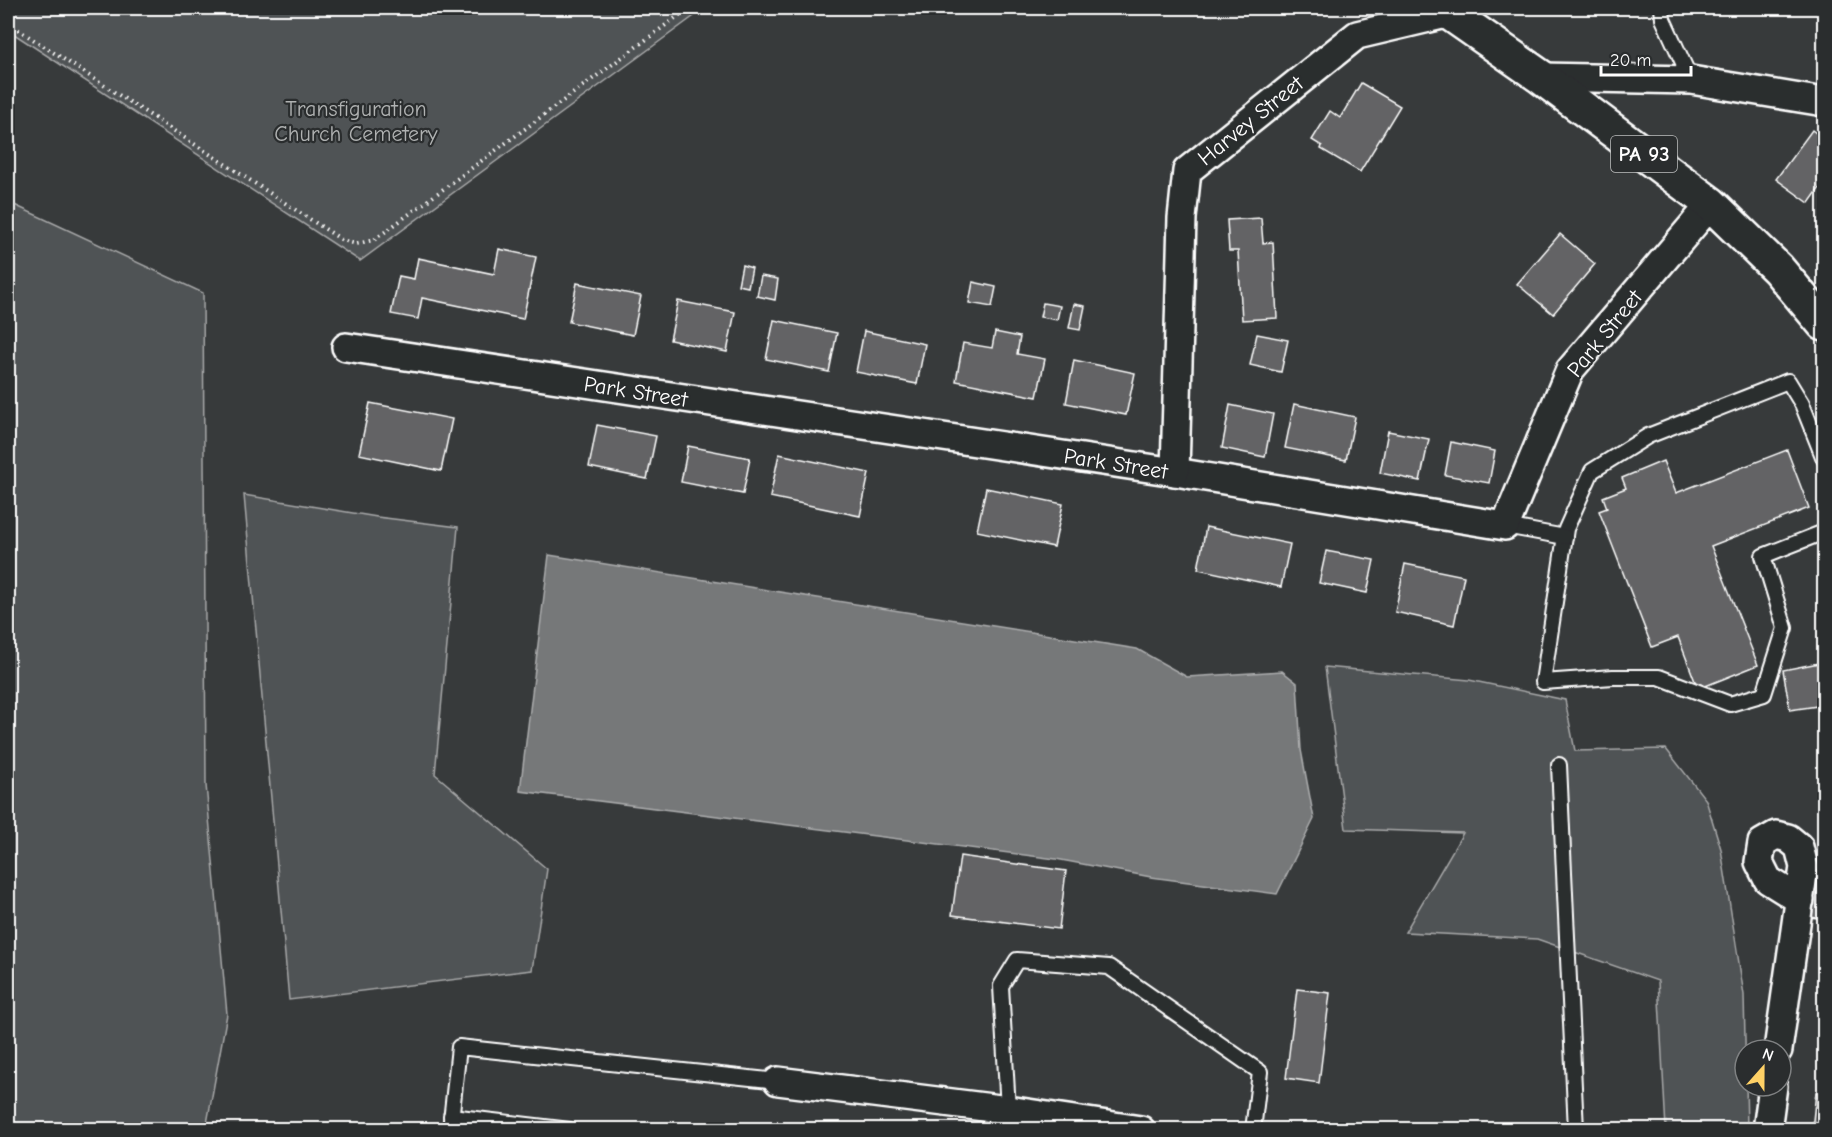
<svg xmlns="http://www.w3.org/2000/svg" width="1832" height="1137" font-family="'Comic Neue',sans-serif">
	<rect width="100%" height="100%" fill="#373a3b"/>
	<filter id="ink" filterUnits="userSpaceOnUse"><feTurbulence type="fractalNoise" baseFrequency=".0167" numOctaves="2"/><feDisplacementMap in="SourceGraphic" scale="12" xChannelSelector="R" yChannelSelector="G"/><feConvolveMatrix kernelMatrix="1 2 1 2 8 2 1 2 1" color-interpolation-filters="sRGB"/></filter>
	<g filter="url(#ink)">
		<g fill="#505354" stroke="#a8a9aa" stroke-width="1.5">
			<path d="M8,8H705L360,261L8,30Z"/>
			<path d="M8,202L203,293L206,785L227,1014L206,1129H8Z"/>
			<path d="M244,495L377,517L458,527L435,774L547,869L532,970L289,1000Z"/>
			<path d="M1325,667L1469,680L1565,700L1575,751L1666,749L1706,800L1721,849L1744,995L1747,1129H1666L1658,981L1537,939L1405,932L1463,833L1346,829Z"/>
		</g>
		<path fill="#767879" stroke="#adaeaf" stroke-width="1.5" d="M549,555L1137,649L1187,677L1282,671L1297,683L1301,750L1314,819L1277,894L1151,877L1056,859L520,791Z"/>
		<g fill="#636465" stroke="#fff" stroke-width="1.5">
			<path d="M1361,83L1400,106L1360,172L1321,149L1322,146L1312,140L1330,111L1340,118Z"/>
			<path d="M1812,130L1824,139V182L1809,203L1776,179Z"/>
			<path d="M1261,218L1263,243L1273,242L1277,318L1242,320L1238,251H1229L1227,220Z"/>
			<path d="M1560,234L1595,264L1553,314L1517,284Z"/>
			<path d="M499,249L536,257L523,319L422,298L418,319L391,314L399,276L414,279L418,258L494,274Z"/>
			<path d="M742,265L752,268L748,287L738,285Z"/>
			<path d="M761,276L778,279L775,300L757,296Z"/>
			<path d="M973,282L996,287L992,307L969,303Z"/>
			<path d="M577,283L641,296L633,335L569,322Z"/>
			<path d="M678,301L735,312L727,352L670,340Z"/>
			<path d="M1043,303L1060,306L1057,320L1040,317Z"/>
			<path d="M1074,304L1085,306L1080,330L1069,328Z"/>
			<path d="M774,320L837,333L829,372L766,359Z"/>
			<path d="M864,331L925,344L917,384L856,372Z"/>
			<path d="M995,332L1020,337L1017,354L1045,359L1037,397L956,381L963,343L992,348Z"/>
			<path d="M1257,334L1288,340L1281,372L1250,365Z"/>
			<path d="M1074,360L1135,373L1126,415L1066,403Z"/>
			<path d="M370,403L452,419L441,471L359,454Z"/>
			<path d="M1294,404L1355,417L1346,460L1285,448Z"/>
			<path d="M1230,405L1273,414L1265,457L1222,448Z"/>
			<path d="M597,425L656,436L647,479L589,467Z"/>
			<path d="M1388,431L1429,439L1420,481L1380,473Z"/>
			<path d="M1451,442L1495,451L1489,483L1445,475Z"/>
			<path d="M688,446L750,458L743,494L681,482Z"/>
			<path d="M1787,450L1809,508L1711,546L1758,665L1698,689L1678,637L1652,647L1599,511L1607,508L1603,497L1626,488L1622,478L1663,461L1676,493Z"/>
			<path d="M779,454L869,473L860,516L770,497Z"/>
			<path d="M986,488L1063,504L1054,547L977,531Z"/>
			<path d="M1206,527L1290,544L1281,587L1198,569Z"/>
			<path d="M1326,551L1374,560L1367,593L1319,583Z"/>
			<path d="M1405,564L1464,576L1454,625L1395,612Z"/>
			<path d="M1824,662V705L1790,710L1783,670Z"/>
			<path d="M960,856L1066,871L1059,929L952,915Z"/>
			<path d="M1816,865L1824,866V919L1810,917Z"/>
			<path d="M1297,989L1330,993L1319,1083L1286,1078Z"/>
			<path d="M1816,1092L1824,1094V1130H1812Z"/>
		</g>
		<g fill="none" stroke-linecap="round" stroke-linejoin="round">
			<defs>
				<g id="lane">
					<path d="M1662,8L1663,19L1691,80"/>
					<path d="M1824,459L1802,404L1788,381L1648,436L1592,471L1566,529L1543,682L1613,677H1659L1730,704L1764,694L1785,628L1763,556L1824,532"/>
					<path d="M1505,526L1565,537"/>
					<path d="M1559,765L1576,1130"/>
					<path d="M451,1116L570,1130"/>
					<path d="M450,1130L459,1047L778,1081"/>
					<path d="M1006,1130L1008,1110L1001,986L1017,960L1109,967L1260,1072L1253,1130"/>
				</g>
				<g id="street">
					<path d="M1541,77L1691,80L1824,102"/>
					<path d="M346,347L1175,472L1505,526L1570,370L1711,204"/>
					<path d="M1175,472L1182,218L1187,171L1357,35L1450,13L1452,8"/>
					<path d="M1778,1050L1804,867L1799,847L1788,838L1776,835L1762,843L1759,862L1768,880L1800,900"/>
					<path d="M778,1081L1008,1110L1141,1130"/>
					<path d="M1767,1130L1773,1086"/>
				</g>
				<path id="highway" d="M1442,8L1541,77L1711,204L1778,269L1824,324"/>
			</defs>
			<use href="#lane" stroke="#fff" stroke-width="18"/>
			<use href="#street" stroke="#fff" stroke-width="32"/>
			<use href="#highway" stroke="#fff" stroke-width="38"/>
			<path stroke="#fff" stroke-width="4" stroke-dasharray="1.5 4.5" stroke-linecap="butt" d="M8,23L342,240L356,244L374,240L689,8"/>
			<use href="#lane" stroke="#2a2d2e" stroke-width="14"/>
			<use href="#street" stroke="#2a2d2e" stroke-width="27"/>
			<use href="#highway" stroke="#2a2d2e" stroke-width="33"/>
		</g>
	</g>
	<g text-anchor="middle" stroke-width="4.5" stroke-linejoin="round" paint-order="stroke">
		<rect fill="#2a2d2e" stroke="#bfc0c0" stroke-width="1.5" x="1611" y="136" width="66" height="36" rx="4.5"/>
		<g font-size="21" font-weight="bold" fill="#fff">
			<text x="1644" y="161">PA 93</text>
		</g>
		<g font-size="22" fill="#b0b2b2" stroke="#2a2d2e">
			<text x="356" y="116">Transfiguration<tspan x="356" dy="25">Church Cemetery</tspan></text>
		</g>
		<g font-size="22" fill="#fff" stroke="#2a2d2e">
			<text transform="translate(1250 120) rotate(-39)" y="8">Harvey Street</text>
			<text transform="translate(1604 333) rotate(-51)" y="8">Park Street</text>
			<text transform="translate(636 391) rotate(9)" y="8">Park Street</text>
			<text transform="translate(1116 463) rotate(9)" y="8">Park Street</text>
		</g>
	</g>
	<rect width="1832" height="1137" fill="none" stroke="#2a2d2e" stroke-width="30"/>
	<rect x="15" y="15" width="1802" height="1107" fill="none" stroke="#fff" stroke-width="2" filter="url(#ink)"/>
	<g transform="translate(1763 1068) rotate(21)"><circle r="28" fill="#2a2d2e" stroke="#7f8182" stroke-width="1.5"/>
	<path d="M0-4.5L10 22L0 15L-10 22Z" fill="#ffd166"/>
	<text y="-9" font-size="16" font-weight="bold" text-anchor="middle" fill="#ffffff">N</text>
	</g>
	<path d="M1601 66v9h90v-9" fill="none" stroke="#ffffff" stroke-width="3"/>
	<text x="1610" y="66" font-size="18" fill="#ffffff" stroke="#2a2d2e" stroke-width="4.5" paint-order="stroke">20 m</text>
</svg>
